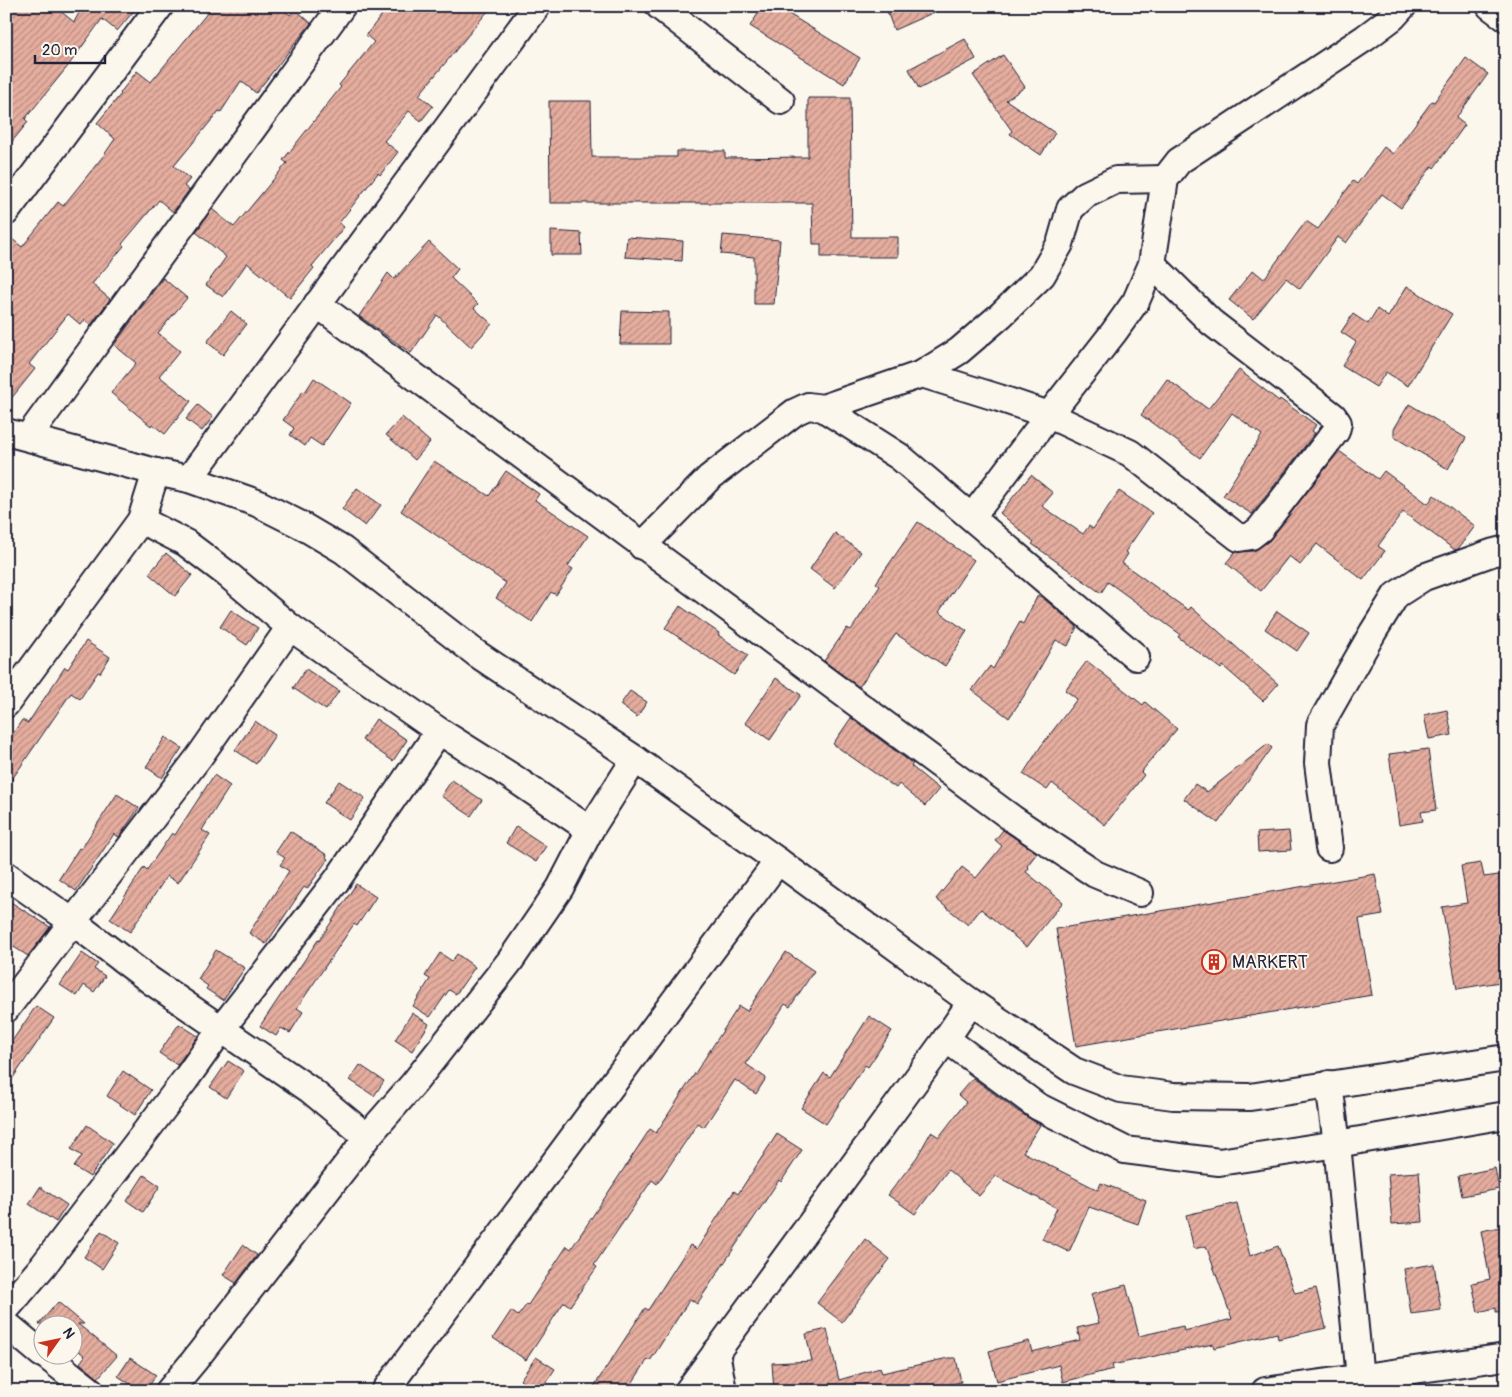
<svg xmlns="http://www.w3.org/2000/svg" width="1512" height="1397" font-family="Pangolin,sans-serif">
	<defs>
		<pattern id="building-hatch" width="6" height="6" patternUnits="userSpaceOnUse" patternTransform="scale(1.25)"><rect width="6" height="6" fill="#e5ad9e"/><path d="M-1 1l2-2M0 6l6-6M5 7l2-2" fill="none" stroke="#b98c82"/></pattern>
	</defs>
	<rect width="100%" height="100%" fill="#fbf7ec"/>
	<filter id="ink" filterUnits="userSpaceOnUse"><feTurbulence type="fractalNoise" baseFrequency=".02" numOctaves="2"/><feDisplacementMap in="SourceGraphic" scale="10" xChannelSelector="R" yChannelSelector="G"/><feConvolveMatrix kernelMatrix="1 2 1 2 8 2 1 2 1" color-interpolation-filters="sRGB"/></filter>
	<g filter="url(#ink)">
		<g fill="url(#building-hatch)" stroke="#22223b">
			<path d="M6,6H54L74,22L83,6H138L117,31L102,19L68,66L25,119L28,122L6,149Z"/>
			<path d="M213,6H279L290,15L295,9L311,23L256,93L241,81L221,112L219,111L174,166L190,179L184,186L189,190L173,212L159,200L122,244L124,246L92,284L110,299L91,325L85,320L81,325L68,314L29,364L35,369L6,405V234L22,247L58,202L63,206L104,155L115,139L97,123L121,94L120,93L137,71L151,82Z"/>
			<path d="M389,6H492L419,95L433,106L421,121L409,111L384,141L398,152L380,175L378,173L339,223L344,227L312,266L314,268L290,298L247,263L223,297L206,285L226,257L196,232L212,209L234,227L287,163L283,160L341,87L339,85L374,42L366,35Z"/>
			<path d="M763,6H776L860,58L844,84L750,26Z"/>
			<path d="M885,6H948L894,30Z"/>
			<path d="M965,39L976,59L919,89L909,69Z"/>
			<path d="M1003,55L1025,87L1006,100L1055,133L1041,155L1010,134L1012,131L973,75Z"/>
			<path d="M1466,58L1488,74L1456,118L1465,125L1434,168L1432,166L1401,208L1382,194L1346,243L1338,237L1300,289L1286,278L1253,319L1229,300L1253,270L1264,279L1306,221L1318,229L1353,181L1357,184L1384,147L1393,154L1432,101L1434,102Z"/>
			<path d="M808,98H850L852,237H898V257H821V244H813L812,203H550L549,101H591L592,157H677V151H725V158L808,157Z"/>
			<path d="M551,231L581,233L582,255H551Z"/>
			<path d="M723,235L780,240L774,304H754V257L721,254Z"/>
			<path d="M627,237L683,241L682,261L625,257Z"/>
			<path d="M429,242L458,269L451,278L478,304L474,308L492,324L471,347L437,315L411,353L359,316L388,273L394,279Z"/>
			<path d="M163,278L187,298L158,333L180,351L159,376L191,401L165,434L152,424L151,426L111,393L136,363L114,345Z"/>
			<path d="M1407,286L1452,314L1408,386L1386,372L1376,387L1342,366L1356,342L1341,332L1353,314L1368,324L1377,309L1388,317Z"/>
			<path d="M231,311L247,324L223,355L207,342Z"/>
			<path d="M622,311L669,312V344H620Z"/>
			<path d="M1239,370L1279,401L1280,399L1316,425L1312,431L1315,433L1252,514L1223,496L1262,435L1232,413L1200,458L1141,415L1167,379L1208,409Z"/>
			<path d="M314,378L351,403L322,446L310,438L305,446L290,435L294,428L283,420L303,391L305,392Z"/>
			<path d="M1409,404L1466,438L1448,469L1394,437V429Z"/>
			<path d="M198,405L213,417L202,431L186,419Z"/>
			<path d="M402,417L430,442L415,460L386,435Z"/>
			<path d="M1339,451L1378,479L1384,471L1428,504L1434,495L1475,526L1458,549L1455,550L1403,512L1378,546L1385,551L1363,580L1317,544L1300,565L1289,556L1261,591L1226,563L1235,552L1254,551L1269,541Z"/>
			<path d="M434,461L489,496L506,471L539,494L535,500L588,536L568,566L573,569L556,595L551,592L532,622L496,598L506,583L401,511Z"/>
			<path d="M1031,475L1053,493L1042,506L1083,534L1089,526L1093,529L1119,491L1152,513L1125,552L1128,554L1122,563L1188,610L1191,607L1278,684L1263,701L1223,666L1221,669L1178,637L1180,634L1108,582L1101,593L1032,544L1034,542L1000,513Z"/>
			<path d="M357,488L381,505L365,526L342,509Z"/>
			<path d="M918,522L974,560L939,612L967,631L945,666L896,634L859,687L824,661L847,628L851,630L880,586L876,583Z"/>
			<path d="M835,533L861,552L835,588L810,569Z"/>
			<path d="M166,553L192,575L175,596L149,574Z"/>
			<path d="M1038,595L1043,598L1077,627L1068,646L1056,640L1024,696L1009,718L972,690L990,666L993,669L1020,622L1023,624Z"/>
			<path d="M680,606L719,633L718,635L748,655L734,675L665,628Z"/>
			<path d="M231,610L258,628L247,645L220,627Z"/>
			<path d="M1277,611L1309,633L1297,651L1265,629Z"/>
			<path d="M86,641L110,657L100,673L98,672L80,699L71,693L6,788V744L22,720L28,723L65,667L68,669Z"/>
			<path d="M1087,661L1143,705L1145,702L1177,729L1141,772L1144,775L1105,825L1052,783L1047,790L1023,774L1041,746L1077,699L1065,690Z"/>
			<path d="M306,669L339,691L326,710L293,688Z"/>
			<path d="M776,678L801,695L770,740L745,723Z"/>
			<path d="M630,691L647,702L637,717L620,705Z"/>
			<path d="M1447,710L1452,735L1429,739L1424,715Z"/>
			<path d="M851,718L913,764L911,766L939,789L925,806L899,784L896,788L833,744Z"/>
			<path d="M376,719L407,740L393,761L362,740Z"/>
			<path d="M255,721L275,735L256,764L235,750Z"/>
			<path d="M165,737L182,748L162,778L146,767Z"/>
			<path d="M1268,744L1272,748L1218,823L1184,799L1195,784L1207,792Z"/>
			<path d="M1428,749L1436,810L1421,812L1423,821L1399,825L1389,754Z"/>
			<path d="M214,775L230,786L202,830L210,835L178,883L167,876L130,932L110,919L144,867L147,870L172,833L175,835Z"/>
			<path d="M452,780L482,800L471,816L441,796Z"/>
			<path d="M339,781L365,798L350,820L324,803Z"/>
			<path d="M117,794L139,808L119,837L114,834L76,891L59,879L79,848L81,849Z"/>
			<path d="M516,826L546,846L536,862L506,843Z"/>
			<path d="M1003,830L1037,853L1027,866L1029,868L1026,872L1063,902L1027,947L981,909L968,925L936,899L962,867L976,878L1002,846L995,840Z"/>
			<path d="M290,831L327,855L326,857L328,859L307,889L304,887L266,944L249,933L289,871L280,865L285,858L276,852Z"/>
			<path d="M1289,831L1291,850L1258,852L1257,833Z"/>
			<path d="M1481,863L1484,877L1506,874V981L1457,989L1442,907L1467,903L1461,866Z"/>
			<path d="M1375,874L1383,915L1359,919L1372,995L1076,1046L1056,929Z"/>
			<path d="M356,884L376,897L357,926L354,924L297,1008L303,1012L290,1033L281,1028L276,1036L260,1026L318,940L319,941Z"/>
			<path d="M6,899L50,927L28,956L6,942Z"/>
			<path d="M216,950L245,968L223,1000L206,989L208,986L198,979Z"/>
			<path d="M786,952L814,971L790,1007L785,1004L746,1064L766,1078L756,1094L735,1080L704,1127L698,1123L657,1184L652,1180L594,1265L597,1267L570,1306L564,1302L526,1360L493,1338L511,1311L518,1316L527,1304L528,1305L567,1246L571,1249L650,1129L656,1133L739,1006L747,1011Z"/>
			<path d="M82,953L98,964L94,969L105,976L94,992L84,985L77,996L60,985Z"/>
			<path d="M440,953L452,961L457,954L475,967L456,994L449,990L430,1017L413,1006L430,979L425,976Z"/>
			<path d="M36,1006L54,1018L6,1088V1050Z"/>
			<path d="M412,1013L429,1024L412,1051L395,1040Z"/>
			<path d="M869,1016L892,1031L868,1067L865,1065L826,1124L801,1108L824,1073L830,1077Z"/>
			<path d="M179,1024L198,1036L177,1065L159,1053Z"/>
			<path d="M228,1061L244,1071L226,1098L210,1087Z"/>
			<path d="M360,1065L384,1081L374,1096L350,1080Z"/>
			<path d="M123,1071L151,1090L135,1115L107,1096Z"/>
			<path d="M973,1078L1016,1110L1040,1125L1023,1152L1098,1190L1101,1183L1146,1200L1138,1224L1089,1207L1069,1252L1042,1239L1057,1208L996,1176L979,1196L948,1170L915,1214L888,1195L917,1157L931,1132L939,1137L966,1102L958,1095Z"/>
			<path d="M87,1125L113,1143L90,1177L74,1167L82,1156L71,1149Z"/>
			<path d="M777,1134L802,1150L781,1182L779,1180L697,1304L690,1299L650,1361L648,1359L627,1391H591L645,1308L648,1310L690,1245L697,1249L734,1191L738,1194Z"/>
			<path d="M1495,1168L1499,1189L1462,1196L1458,1176Z"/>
			<path d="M1419,1172L1423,1222L1392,1224L1388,1174Z"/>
			<path d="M144,1175L160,1186L143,1212L127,1201Z"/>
			<path d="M40,1187L67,1205L56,1222L29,1204Z"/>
			<path d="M1237,1203L1250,1256L1278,1246L1295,1293L1316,1288L1326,1328L1278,1339L1277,1333L1214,1348L1213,1344L1112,1365L1113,1369L1063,1382L1059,1365L997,1381L989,1351L1029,1341L1032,1352L1080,1340L1077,1328L1099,1323L1091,1294L1126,1285L1139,1336L1183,1326L1184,1331L1232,1319L1206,1246L1194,1249L1186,1215Z"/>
			<path d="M1506,1226V1311L1496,1312V1308L1478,1312L1472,1283L1490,1279L1481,1231Z"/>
			<path d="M101,1231L119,1243L102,1269L84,1257Z"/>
			<path d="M865,1239L890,1259L842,1322L817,1303Z"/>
			<path d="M243,1245L257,1255L236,1283L223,1275Z"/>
			<path d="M1434,1264L1441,1310L1411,1314L1404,1269Z"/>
			<path d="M58,1302L84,1324H78L117,1356L98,1378L80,1363L85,1356L72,1345V1324H39Z"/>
			<path d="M827,1329L839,1380L880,1368L882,1373L948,1358H956L961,1382L919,1391H774L772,1363L812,1361L806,1334Z"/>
			<path d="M536,1357L555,1369L540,1391H536L520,1380Z"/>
			<path d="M130,1358L156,1375L146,1391H141L118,1376Z"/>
		</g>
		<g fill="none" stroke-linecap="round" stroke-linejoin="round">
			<defs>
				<g id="minor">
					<path d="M659,6L781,101"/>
					<path d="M1490,6L1506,18"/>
					<path d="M6,212L160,6"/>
					<path d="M317,304L1013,819L1095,874L1140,893"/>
					<path d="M922,374L999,398L1049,415L1130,453L1239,538L1251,536L1260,529L1336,431L1338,423L1333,416L1211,322L1152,264"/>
					<path d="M823,408L922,374L959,351L1001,315L1042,275L1060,244L1070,209L1085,195L1116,180L1165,179"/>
					<path d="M6,432L156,472L189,479L257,503L299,524L343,550L477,654L635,759L778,861L971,1002L1074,1071L1121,1089L1173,1096L1250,1097L1506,1058"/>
					<path d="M28,437L342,6"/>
					<path d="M189,479L537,6"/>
					<path d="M972,517L1049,415L1114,332L1136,301L1152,264L1165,179L1179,161L1365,38L1393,17L1403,6"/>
					<path d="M141,520L156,472"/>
					<path d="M642,546L709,478L795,412L808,406L823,408L900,457L1136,657"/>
					<path d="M6,704L141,520L186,543L227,574L290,627L439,731L512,777L590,830"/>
					<path d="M1329,848L1318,763L1320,725L1373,632L1396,595L1424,577L1494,552L1506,549"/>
					<path d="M6,875L73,922L151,981L309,1089L367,1137"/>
					<path d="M6,1009L199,757L290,627"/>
					<path d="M946,1039L1037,1106L1125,1150L1219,1162L1337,1144L1506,1115"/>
					<path d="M1329,1084L1337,1144L1360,1378L1362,1391"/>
					<path d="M6,1309L43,1266L185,1080L222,1028L337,880L439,731"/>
					<path d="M6,1324L42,1354"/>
					<path d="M716,1352L723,1391"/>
					<path d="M44,1354L91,1391"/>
					<path d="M169,1391L194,1361L352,1158L367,1137L414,1083L510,961L560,888L590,830L635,759"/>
					<path d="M385,1391L778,861"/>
					<path d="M688,1391L946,1039L971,1002"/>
					<path d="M1265,1391L1506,1357"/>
				</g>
			</defs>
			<use href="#minor" stroke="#22223b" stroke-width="30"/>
			<use href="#minor" stroke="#fbf7ec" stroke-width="26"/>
		</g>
	</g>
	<defs>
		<symbol id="building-ring" viewBox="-11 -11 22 22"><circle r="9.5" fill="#fbf7ec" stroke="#c8321e" stroke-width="1.5"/><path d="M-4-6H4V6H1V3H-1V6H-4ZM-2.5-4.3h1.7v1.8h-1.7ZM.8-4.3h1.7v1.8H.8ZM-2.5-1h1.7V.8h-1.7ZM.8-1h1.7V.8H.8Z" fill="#c8321e"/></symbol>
	</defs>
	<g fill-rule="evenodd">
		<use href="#building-ring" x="1200" y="948" width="28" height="28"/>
	</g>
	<g text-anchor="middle" stroke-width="4" stroke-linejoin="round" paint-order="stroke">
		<g font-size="18" fill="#22223b" stroke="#fbf7ec" text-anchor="start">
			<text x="1232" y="968">MARKERT</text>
		</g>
	</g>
	<rect width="1512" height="1397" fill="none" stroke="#fbf7ec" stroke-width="25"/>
	<rect x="12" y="12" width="1487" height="1372" fill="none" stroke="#22223b" stroke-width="2" filter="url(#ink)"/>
	<g transform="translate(58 1340) rotate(57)"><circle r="24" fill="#fbf7ec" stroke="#a4a2a5"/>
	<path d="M0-4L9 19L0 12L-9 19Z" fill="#c8321e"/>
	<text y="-8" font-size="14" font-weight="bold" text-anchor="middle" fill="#22223b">N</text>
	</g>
	<path d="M35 55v8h70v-8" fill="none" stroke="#22223b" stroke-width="2.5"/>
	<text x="42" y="55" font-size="15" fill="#22223b" stroke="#fbf7ec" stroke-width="4" paint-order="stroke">20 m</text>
</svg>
